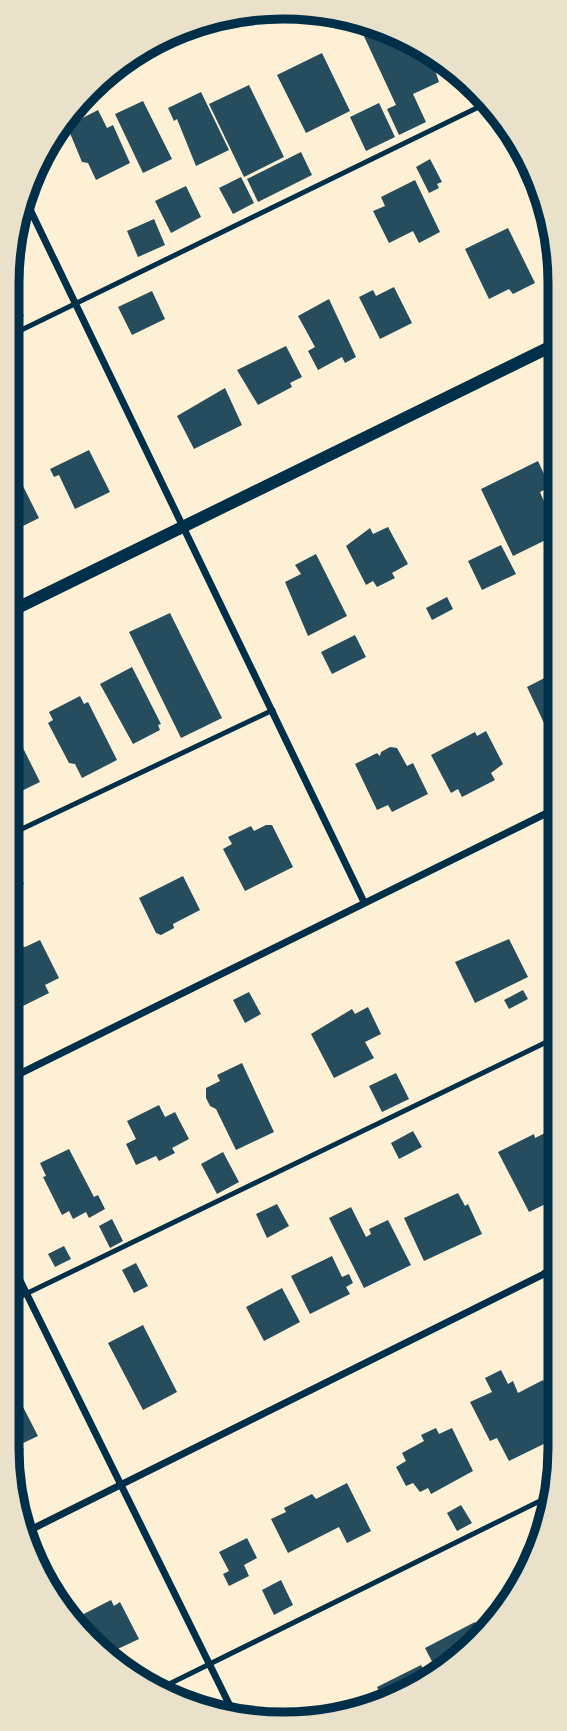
<svg xmlns="http://www.w3.org/2000/svg" width="567" height="1731" font-family="Montserrat,sans-serif">
	<rect width="100%" height="100%" fill="#fdf0d5"/>
	<g fill="#264d5e">
		<path d="M377,25L405,37L407,41L421,44L428,59L431,58L439,82L413,94L426,122L399,135L387,109L396,105L362,32Z"/>
		<path d="M322,53L350,111L306,133L277,75Z"/>
		<path d="M249,85L284,157L244,177L209,104Z"/>
		<path d="M201,92L229,150L196,166L177,119L174,121L168,108Z"/>
		<path d="M143,101L172,159L143,173L115,114Z"/>
		<path d="M379,103L395,137L366,151L350,117Z"/>
		<path d="M98,110L107,128L113,125L130,163L96,180L88,163L82,162L67,126Z"/>
		<path d="M301,152L312,175L258,202L247,179Z"/>
		<path d="M430,159L442,182L437,184L439,188L429,193L416,167Z"/>
		<path d="M241,177L254,203L233,214L219,188Z"/>
		<path d="M415,180L440,232L419,243L413,231L389,243L373,211L385,206L381,197Z"/>
		<path d="M186,186L201,217L171,233L155,201Z"/>
		<path d="M154,219L165,245L138,257L127,231Z"/>
		<path d="M508,228L535,283L513,294L509,289L489,299L465,249Z"/>
		<path d="M7,283L24,316L7,324Z"/>
		<path d="M394,287L412,323L380,339L359,297L373,290L376,296Z"/>
		<path d="M152,291L165,319L132,335L118,307Z"/>
		<path d="M329,299L356,357L345,363L342,357L318,370L308,351L315,347L298,316Z"/>
		<path d="M286,346L302,377L290,383L292,387L258,405L237,370Z"/>
		<path d="M225,388L242,425L194,449L177,416Z"/>
		<path d="M89,450L110,492L75,509L59,475L54,477L50,469Z"/>
		<path d="M538,461L550,487L540,492L558,534L513,556L481,489Z"/>
		<path d="M15,470L39,518L7,534V474Z"/>
		<path d="M388,527L408,564L392,573L395,578L377,587L373,581L366,585L346,546L370,528L373,534Z"/>
		<path d="M501,545L516,574L482,590L468,561Z"/>
		<path d="M316,554L347,616L308,636L285,582L301,574L295,565Z"/>
		<path d="M447,597L453,609L432,620L426,608Z"/>
		<path d="M170,613L222,718L181,738L129,632Z"/>
		<path d="M558,616V637L554,639L546,623Z"/>
		<path d="M355,635L366,657L332,674L321,652Z"/>
		<path d="M132,667L161,724L158,725L160,730L133,744L100,684Z"/>
		<path d="M558,671L559,739L553,742L527,687Z"/>
		<path d="M80,696L84,704L88,702L117,760L82,778L75,764L69,763L48,723L53,720L49,712Z"/>
		<path d="M486,731L503,764L491,773L495,780L462,797L458,789L451,793L431,755L475,732L477,736Z"/>
		<path d="M19,740L40,782L7,798V746Z"/>
		<path d="M390,747L397,748L407,766L413,763L428,794L392,812L388,805L377,810L355,764L377,753L380,756L381,752Z"/>
		<path d="M266,825H272L293,867L245,891L223,849L232,844L228,837L251,826L254,831Z"/>
		<path d="M10,857L24,884L7,892V858Z"/>
		<path d="M183,876L200,910L173,924L174,928L161,935L156,933L139,898Z"/>
		<path d="M509,939L528,977L475,1003L455,962Z"/>
		<path d="M40,940L59,978L45,985L49,993L21,1007L7,979V945L13,943L25,947Z"/>
		<path d="M523,990L528,999L509,1009L504,1000Z"/>
		<path d="M249,992L261,1014L245,1023L233,1000Z"/>
		<path d="M368,1007L381,1034L365,1042L374,1058L334,1078L311,1034L352,1009L355,1014Z"/>
		<path d="M242,1063L274,1132L236,1150L216,1109L210,1106L206,1098V1088L220,1081L217,1075Z"/>
		<path d="M396,1073L409,1099L382,1112L369,1086Z"/>
		<path d="M159,1105L165,1117L175,1112L189,1139L172,1148L175,1153L159,1161L156,1156L136,1165L126,1144L136,1139L127,1121Z"/>
		<path d="M559,1126L560,1197L529,1212L498,1152L534,1134L535,1138Z"/>
		<path d="M413,1131L422,1147L399,1159L391,1143Z"/>
		<path d="M69,1149L94,1197L98,1195L105,1209L89,1218L86,1212L73,1219L69,1211L62,1215L43,1177L46,1176L40,1163Z"/>
		<path d="M223,1152L239,1182L217,1194L201,1164Z"/>
		<path d="M458,1193L465,1206L468,1204L482,1234L424,1261L404,1218Z"/>
		<path d="M277,1204L289,1226L267,1238L256,1214Z"/>
		<path d="M351,1207L366,1237L371,1234L369,1229L388,1220L411,1265L364,1288L329,1218Z"/>
		<path d="M112,1219L123,1241L110,1248L99,1226Z"/>
		<path d="M64,1246L71,1259L55,1267L48,1254Z"/>
		<path d="M332,1256L342,1277L349,1274L353,1283L346,1287L350,1294L310,1314L291,1276Z"/>
		<path d="M136,1263L148,1286L134,1293L122,1270Z"/>
		<path d="M282,1288L300,1322L264,1341L246,1307Z"/>
		<path d="M143,1325L177,1392L143,1410L108,1343Z"/>
		<path d="M501,1370L508,1384L513,1381L518,1393L543,1380L560,1413V1436L509,1461L497,1438L490,1441L470,1402L492,1392L485,1378Z"/>
		<path d="M21,1403L38,1436L21,1444L24,1450L9,1458L7,1410Z"/>
		<path d="M436,1428L439,1434L452,1428L473,1471L431,1494L428,1488L420,1492L413,1483L406,1486L396,1467L406,1461L402,1453L424,1441L421,1435Z"/>
		<path d="M347,1483L371,1531L347,1543L339,1527L288,1553L271,1519L286,1512L284,1508L312,1494L316,1499Z"/>
		<path d="M461,1505L472,1523L457,1531L447,1513Z"/>
		<path d="M247,1538L257,1558L244,1565L249,1576L229,1586L223,1574L229,1571L219,1552Z"/>
		<path d="M281,1580L293,1605L274,1615L262,1590Z"/>
		<path d="M111,1600L114,1606L120,1602L139,1639L107,1654L76,1630L70,1621Z"/>
		<path d="M475,1622L481,1634L439,1675L425,1648Z"/>
		<path d="M421,1665L429,1681L384,1701L377,1687Z"/>
	</g>
	<g fill="none" stroke-linecap="round" stroke-linejoin="round">
		<g stroke="#003049" stroke-width="5">
			<path d="M7,337L491,101"/>
			<path d="M7,836L273,710"/>
			<path d="M7,1303L559,1036"/>
			<path d="M155,1691L554,1494"/>
		</g>
		<g stroke="#003049" stroke-width="7">
			<path d="M24,197L364,902"/>
			<path d="M7,1080L559,807"/>
			<path d="M7,1254L236,1718"/>
			<path d="M545,1273L560,1304"/>
			<path d="M24,1533L560,1266"/>
		</g>
		<path stroke="#003049" stroke-width="12" d="M7,613L558,343"/>
	</g>
	<path d="M0 0H567V1731H0ZM283 19H284A264 264 0 0 1 548 283V1448A264 264 0 0 1 284 1712H283A264 264 0 0 1 19 1448V283A264 264 0 0 1 283 19Z" fill="#e9e1ca" fill-rule="evenodd"/>
	<path fill="none" stroke="#003049" stroke-width="9" d="M283 19H284A264 264 0 0 1 548 283V1448A264 264 0 0 1 284 1712H283A264 264 0 0 1 19 1448V283A264 264 0 0 1 283 19Z"/>
</svg>
